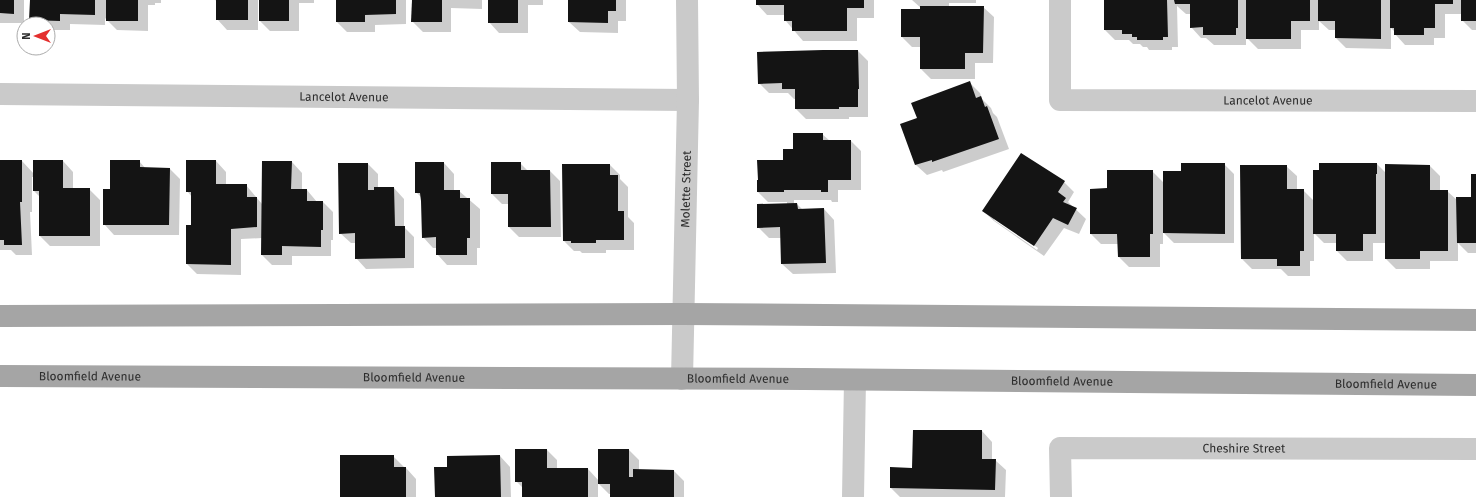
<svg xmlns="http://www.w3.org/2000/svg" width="1476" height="497" font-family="'Fira Sans',sans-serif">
	<rect width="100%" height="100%" fill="#fff"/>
	<g fill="#0003" fill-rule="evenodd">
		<rect x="0" y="0" width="24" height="23"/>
		<path d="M31,0H161V3H155V5H148V31L117,30L105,18V25L70,24V30H48V24H35L30,20Z"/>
		<path d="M215,0H258V30H227L217,19V1Z"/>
		<path d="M260,0H314V3H299V31H270L260,21Z"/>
		<path d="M337,0H406V24L375,25V32H347L337,22Z"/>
		<path d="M413,0H482V9L451,8V32H423L412,21Z"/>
		<path d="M489,0H543V5H528V33H499L489,22Z"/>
		<path d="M569,0H626V21H618V33L580,32L569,22Z"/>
		<path d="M757,0H874V18H857V41H803L785,20V15H767L757,4Z"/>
		<path d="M905,0H976V3H949V7H983L994,17L993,63H975V79H931L921,69V47H912L902,37V10H921V8L912,0Z"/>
		<path d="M1105,0H1476V30H1472L1462,20V14H1445V38H1434V45H1405L1395,34V32L1391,28V49L1346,48L1336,38V30H1329L1319,21V30H1301V49H1258L1246,37V45H1214L1206,38H1201L1191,27V14H1186L1177,6L1178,47H1172V50H1149L1147,47H1143L1140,44H1133L1129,40H1115L1105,30Z"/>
		<path d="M858,51L868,61V117H849V119H806L796,109V99H794L788,93H769L759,83Z"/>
		<path d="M970,83L980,93L982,99L991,108L993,113L997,117L1009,149L943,172L942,170L927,175L916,165L902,125L918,119Z"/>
		<path d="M822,134L830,141H851L861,151V190H838V202H832L831,200H794V204H797L803,210L824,209L834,220L836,273L793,274L782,264V238H769L758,227L787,204V202H768L758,192L794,150Z"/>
		<path d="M0,161H22L34,174L63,161L73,172V189H89L100,200V246H50L40,236V197L34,191V177H32V212H30L32,255H16L11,250H0Z"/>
		<path d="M139,161L146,169H170L180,179L179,235H114L104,224L111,190Z"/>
		<path d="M216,161L226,172V185H246L262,204L292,162L302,173V190H307L317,202H323L333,212V240H331V256H292V265H272L262,255V238L241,239V275L197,274L187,264L192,226V197L187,191Z"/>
		<path d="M444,163L454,174V191H459L480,209V248H477V265H447L437,254V248H433L423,237L422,198L416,192Z"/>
		<path d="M520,163L528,171H550L560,181L561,237H519L509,227V204H502L492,194Z"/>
		<path d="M368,164L378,174V188H394L404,199V227L414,237V268L366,269L356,258V243H351L340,233Z"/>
		<path d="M1224,164L1234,174V243H1174L1163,232V244H1160V267H1129L1119,257L1118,244H1101L1091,234L1108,189L1152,171L1164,183L1182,172Z"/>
		<path d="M1377,164L1386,173V165L1430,166L1440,176V191H1447L1457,200L1472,198L1476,175V253H1468L1458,243V261H1430V269H1396L1386,259V243H1373V261H1347L1337,251V243H1324L1314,233V261H1310V276H1288L1281,269H1252L1242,259L1286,166L1297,176V190H1303L1314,201Z"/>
		<path d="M563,165H610L620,175V179L628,187V217L634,223V250H606V253H582L580,251H574L564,241Z"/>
		<path d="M1064,182L1074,192L1068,202L1086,219L1079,234L1064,228L1044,256L994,221L983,211ZM994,218L1038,248L1037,250L994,220Z"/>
		<path d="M982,431L992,442V460H995L1006,470L1005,497H900L891,488L913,469Z"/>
		<path d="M547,450L557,460V469H588L599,481L629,450L639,460V470L674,471L684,481V497H611V494H609L598,483V497H523V488L516,481Z"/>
		<path d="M393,456L404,467V468H406L416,479V497H341Z"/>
		<path d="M500,456L510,467L511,497H436L448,468V457Z"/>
	</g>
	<g fill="#141414">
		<path d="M0,0H14V14L0,13Z"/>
		<path d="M30,0H95V15L60,14V21L29,20Z"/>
		<rect x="106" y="0" width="32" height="21"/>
		<rect x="216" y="0" width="32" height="20"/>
		<rect x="259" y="0" width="30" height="21"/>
		<path d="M336,0H396V14L365,15V22H336Z"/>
		<path d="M412,0H442V22H411Z"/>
		<rect x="488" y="0" width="30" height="23"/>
		<path d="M568,0H616V11H608V23L568,22Z"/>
		<path d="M756,0H864V8H847V31H792V21H784V5H756Z"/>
		<path d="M1104,0H1167L1168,37H1163V40H1137V37H1132V34H1122V30H1104Z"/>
		<path d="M1174,0H1238V28H1236V35H1203V27L1190,28V4H1175Z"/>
		<path d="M1246,0H1310V21H1291V39H1246Z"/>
		<path d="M1318,0H1381V39L1335,38V21H1318Z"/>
		<path d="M1390,0H1453V4H1435V28H1424V35H1394V28H1390Z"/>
		<rect x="1461" y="0" width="15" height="21"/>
		<path d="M920,6H984L983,53H965V69H920V37H901V9H920Z"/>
		<path d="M823,50H858L859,89H858V107H839V109H795V89H782V83L758,84L757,52Z"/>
		<path d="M970,81L976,98L981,96L985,107L987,106L999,139L932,162V160L915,165L900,124L917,118L911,103Z"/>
		<path d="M793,133H823V140H851V180H828V192H821V190H784V192H757V180H758L757,160H783V149H793Z"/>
		<path d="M1021,153L1065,181L1058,192L1066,198L1063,202L1077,208L1068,225L1053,218L1034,246L982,211Z"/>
		<path d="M0,160H22V202H20L22,245H4V240H0Z"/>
		<path d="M33,160H63V188H90V236H39V191H33Z"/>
		<path d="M110,160H140V167L170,168L169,225H103V189H110Z"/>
		<path d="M186,160H216V184H247V197H257V227L231,229V265L186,264V225H191V192H186Z"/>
		<path d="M262,161H292L291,189H307V201H323V230H321V247L282,246V255H261Z"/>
		<path d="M415,162H444V190H460V198H470V238H467V255H436V237L422,238L421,201L420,193H415Z"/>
		<path d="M491,162H521V170H550L551,227H508V194H491Z"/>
		<path d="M338,163H368V190H374V187H394L395,226H405V258L355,259V233L339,234Z"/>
		<path d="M1181,163H1225V234L1163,233V171H1181Z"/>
		<path d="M1319,163H1377V174H1376V234H1363V251H1336V234H1313V170H1319Z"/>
		<path d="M562,164H610V175H618V211H624V240H596V243H571V241H563Z"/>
		<path d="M1385,164L1430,165V190H1448V251H1420V259H1385Z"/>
		<path d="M1240,165H1287V189H1304V251H1300V266H1277V259H1241Z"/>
		<path d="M1107,170H1153V234H1150V257H1118L1117,234H1090V189L1107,188Z"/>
		<path d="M1471,174H1476V243H1457L1456,197H1471Z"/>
		<path d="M797,203L798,209L824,208L826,263L781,264L780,227L757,228V204Z"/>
		<path d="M913,430H982V459H996L995,490L890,488V467L912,468Z"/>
		<path d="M515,449H547V468H588V497H522V482H515Z"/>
		<path d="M598,449H629V477H633V469L674,470V497H610V484H598Z"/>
		<path d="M340,455H394V467H406V497H340Z"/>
		<path d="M500,455L501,497H435L434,467H447V456Z"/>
	</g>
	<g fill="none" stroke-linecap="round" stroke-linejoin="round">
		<g stroke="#cacaca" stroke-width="22">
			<path id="s1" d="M1060,0V100L1476,101"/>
			<path id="s2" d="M0,94L688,100"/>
			<path id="s3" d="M682,379L688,100L687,0"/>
			<path d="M853,497L855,380"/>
			<path id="s4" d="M1061,497L1060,448L1476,449"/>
		</g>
		<g stroke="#a5a5a5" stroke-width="22">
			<path d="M0,316L683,314L1476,320"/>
			<path id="s5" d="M0,376L805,379L1476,385"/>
		</g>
	</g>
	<g text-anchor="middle" stroke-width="4" stroke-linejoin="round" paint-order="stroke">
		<g font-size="12" fill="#2d2d2d" stroke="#fff">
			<text dy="4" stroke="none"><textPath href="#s2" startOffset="344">Lancelot Avenue</textPath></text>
			<text dy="4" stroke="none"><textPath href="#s1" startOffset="308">Lancelot Avenue</textPath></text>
			<text dy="4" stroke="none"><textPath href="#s3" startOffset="190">Molette Street</textPath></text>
			<text dy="4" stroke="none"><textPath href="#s5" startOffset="90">Bloomfield Avenue</textPath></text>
			<text dy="4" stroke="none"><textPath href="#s5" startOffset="414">Bloomfield Avenue</textPath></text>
			<text dy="4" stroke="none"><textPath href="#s5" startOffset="738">Bloomfield Avenue</textPath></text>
			<text dy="4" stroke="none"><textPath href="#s5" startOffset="1062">Bloomfield Avenue</textPath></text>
			<text dy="4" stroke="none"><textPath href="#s5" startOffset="1386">Bloomfield Avenue</textPath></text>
			<text dy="4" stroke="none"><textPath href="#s4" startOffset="233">Cheshire Street</textPath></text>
		</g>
	</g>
	<g transform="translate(36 36) rotate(270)"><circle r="19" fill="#ffffff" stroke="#ababab"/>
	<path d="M0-3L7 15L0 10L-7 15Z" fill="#e42f2e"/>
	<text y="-6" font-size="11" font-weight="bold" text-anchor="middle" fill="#2d2d2d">N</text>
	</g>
</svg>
